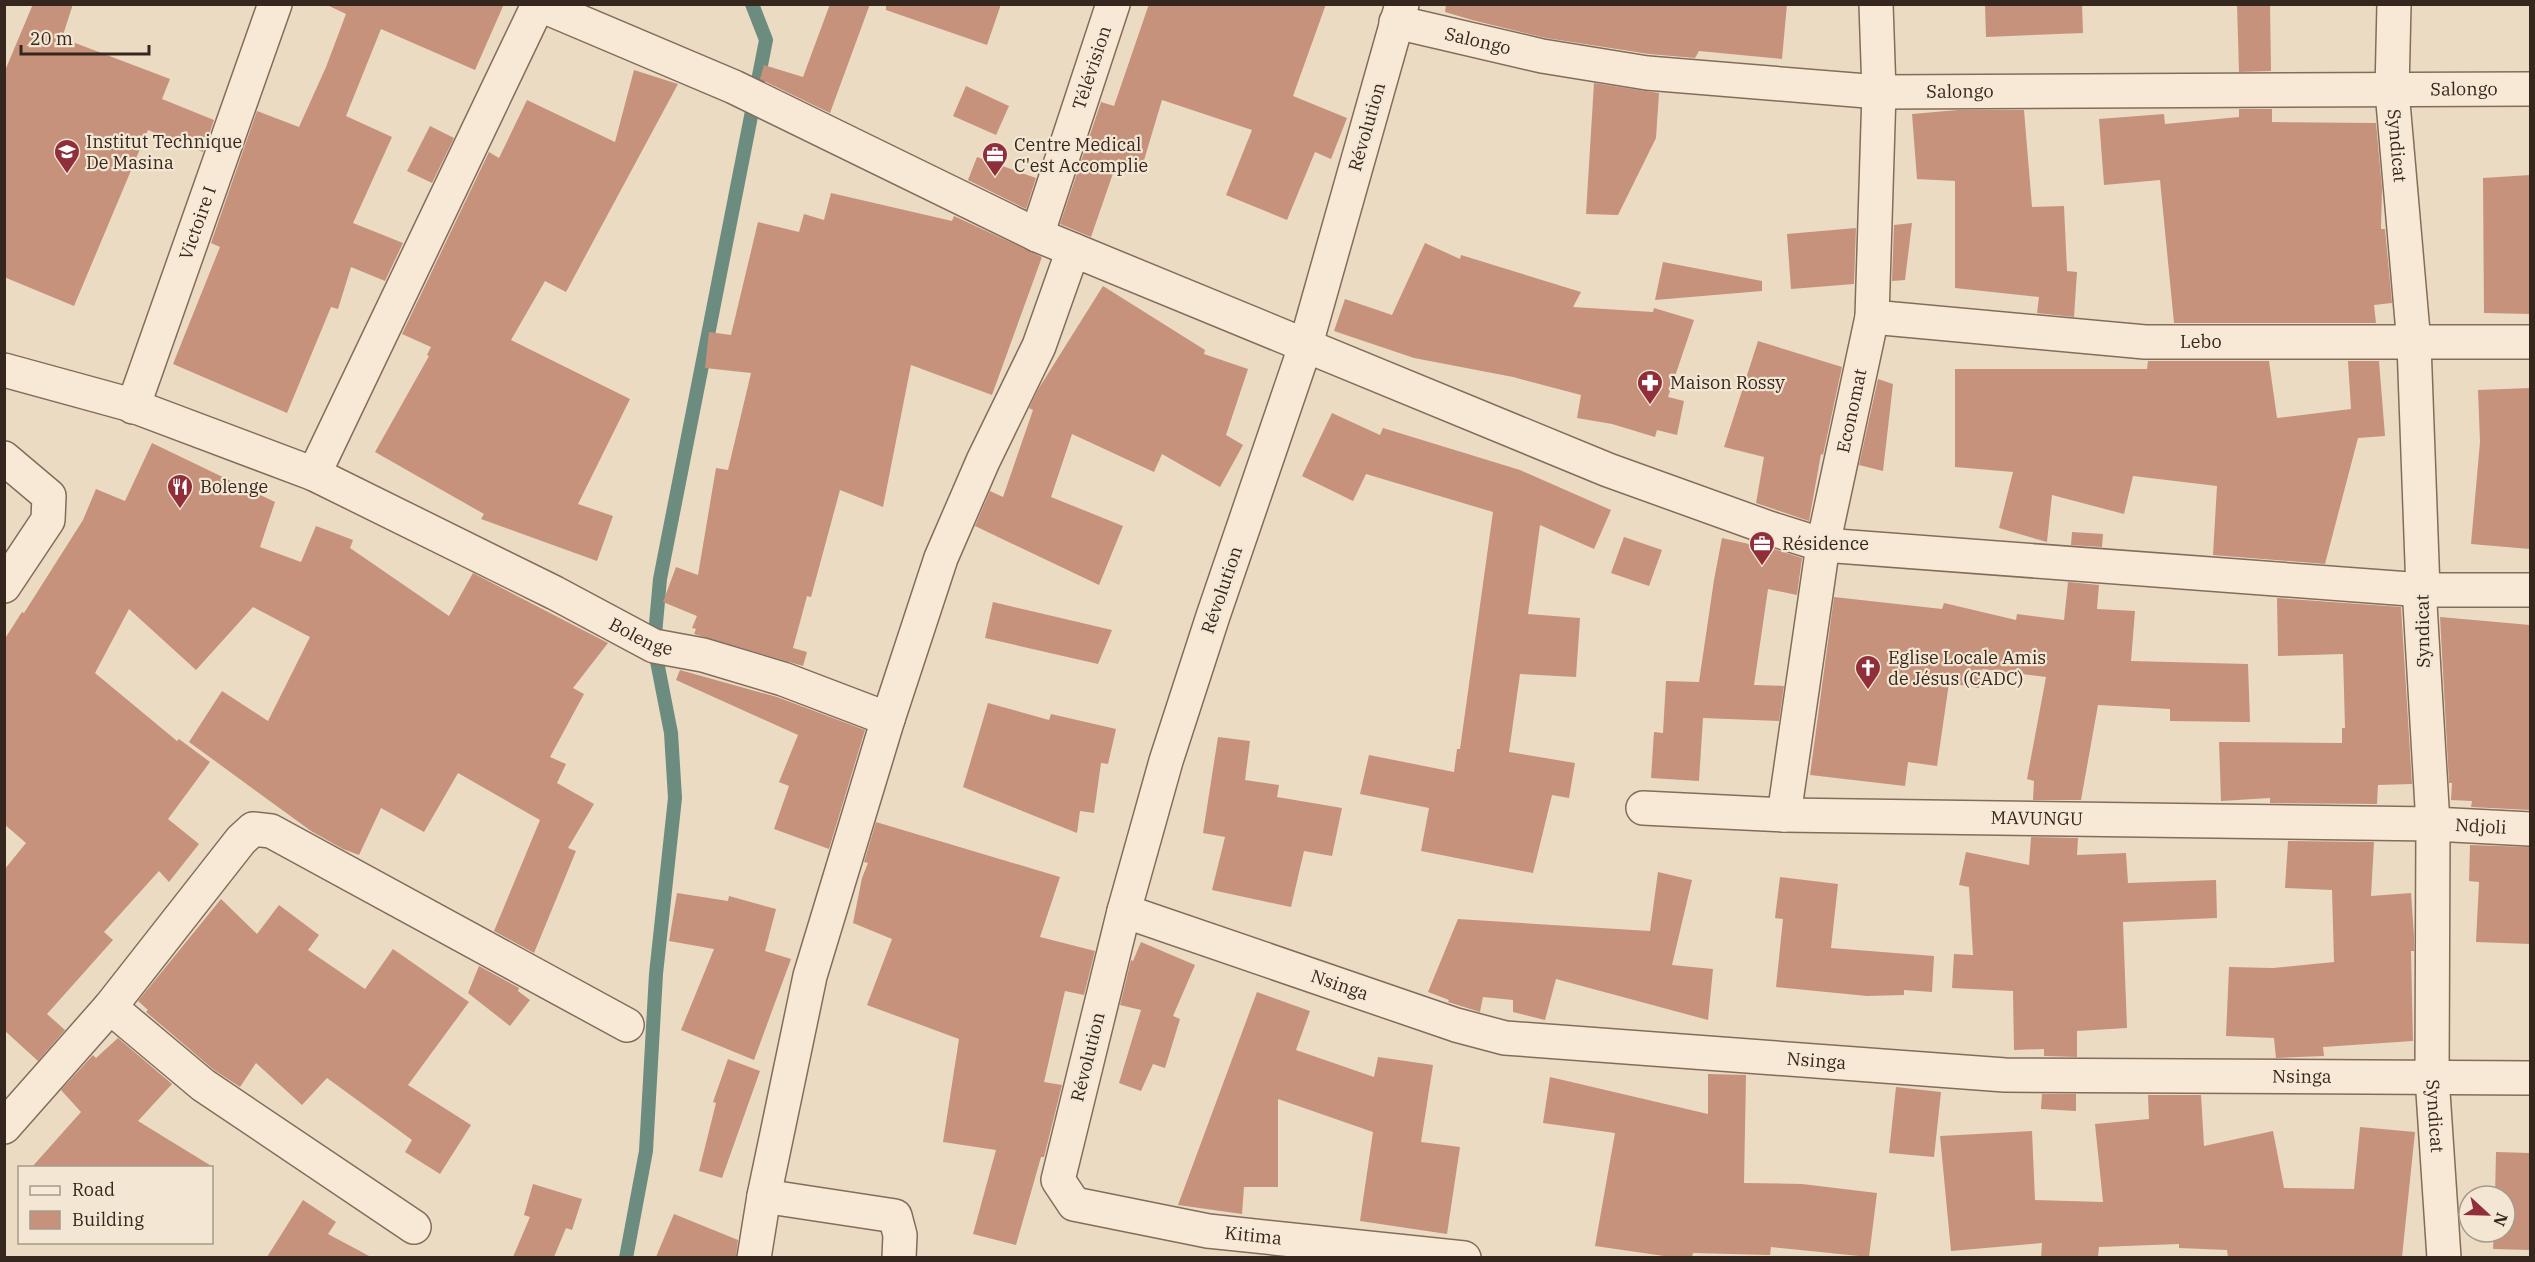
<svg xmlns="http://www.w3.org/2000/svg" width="2535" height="1262" font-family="'IBM Plex Serif',serif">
	<rect width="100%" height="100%" fill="#ebdbc3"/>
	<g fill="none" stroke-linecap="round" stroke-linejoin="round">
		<path stroke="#6c8c80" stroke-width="14" d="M626,1258L646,1151L656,974L675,798L671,733L654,646L660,579L766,40L752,4"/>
	</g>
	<g fill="#c7927b">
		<path d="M33,4H73L62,38L170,79L162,99L214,120L203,152L148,130L74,306L4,277V73Z"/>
		<path d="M325,4H504L475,70L381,29L346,116L392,137L353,223L403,243L385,281L351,267L338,309L331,307L287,413L173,364L220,247L211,243L257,111L299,127L326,67L346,14Z"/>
		<path d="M830,4H870L830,113L760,79L764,65L803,77Z"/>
		<path d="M886,4H1001L987,45L886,10Z"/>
		<path d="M1149,4H1326L1293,96L1347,118L1331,159L1315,152L1287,220L1226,195L1252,130L1162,100L1142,167L1118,159L1091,237L1060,224L1101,102L1114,106Z"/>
		<path d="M1446,4H1787L1782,59L1699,51L1695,58L1649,54L1546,38L1472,20L1445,12Z"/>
		<path d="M1985,4H2082L2083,33L1986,37Z"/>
		<path d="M2237,4H2270L2271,71L2239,72Z"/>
		<path d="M634,70L678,84L566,292L545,281L511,340L630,399L578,504L613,516L597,561L481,519L484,514L375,452L429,356L427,355L431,347L402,334L489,152L499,158L527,100L615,142Z"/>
		<path d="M1594,83L1659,93L1656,138L1618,215L1586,214Z"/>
		<path d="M966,86L1009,106L996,135L953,116Z"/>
		<path d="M2239,109H2272V122L2376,123L2382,188L2381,229H2385L2392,303L2374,305L2376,323H2174L2160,180L2104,185L2099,119L2164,114L2165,124L2239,117Z"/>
		<path d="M1958,110H2024L2032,207L2064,206L2067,271L2077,272L2074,317L2037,313L2039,297L1955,288V181L1917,179L1912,114Z"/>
		<path d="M430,126L454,138L432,183L407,171Z"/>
		<path d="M977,157L1036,178L1026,209L968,180Z"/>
		<path d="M2530,175V314L2484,313L2483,178Z"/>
		<path d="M831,193L952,221L954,216L1042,257L992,395L911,365L883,507L840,490L811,597L807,596L793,648L807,652L803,666L694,634L696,629L692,628L697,616L663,602L676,567L698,575L716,468L728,470L751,373L705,368L709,332L731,335L758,222L799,232L804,214L824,220Z"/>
		<path d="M1912,223L1905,280L1892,281L1894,225Z"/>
		<path d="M1856,228L1854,284L1791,289L1787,234Z"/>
		<path d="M1425,243L1460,259L1461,255L1581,292L1573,307L1653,312L1654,308L1694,320L1668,397L1684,401L1677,435L1657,430L1655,437L1612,424L1577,418L1581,395L1513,377L1414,358L1334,331L1345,299L1392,315Z"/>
		<path d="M1663,262L1762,281V291L1655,300Z"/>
		<path d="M1103,286L1205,350L1204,354L1248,369L1226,435L1243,445L1220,487L1162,454L1154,472L1072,434L1051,497L1123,526L1099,585L975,526L990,491L1003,497L1033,410L1029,408L1039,388Z"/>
		<path d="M1758,341L1842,367L1823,455L1821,454L1809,521L1756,503L1764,457L1724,447Z"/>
		<path d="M2148,361H2269L2277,418L2351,409L2348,361H2379L2385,436L2358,438L2325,564L2213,555L2217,486L2133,476L2124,514L2052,495L2047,542L1999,528L2013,472L1955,467V369H2147Z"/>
		<path d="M1878,379L1893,384L1883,471L1859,465Z"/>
		<path d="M2530,388V549L2471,544L2480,442L2478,390Z"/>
		<path d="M1332,413L1380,435L1383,428L1520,470L1611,510L1594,549L1540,525L1528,614L1580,618L1576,677L1520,674L1509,752L1575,763L1569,798L1552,795L1533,873L1421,851L1429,808L1360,794L1369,755L1454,772L1457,749H1460L1493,512L1366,474L1353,501L1302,476Z"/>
		<path d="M152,443L275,502L260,547L301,562L316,526L353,540L350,548L449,616L473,573L608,643L573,688L584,694L550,757L566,764L557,783L594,804L568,848L576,851L534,953L494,931L540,820L458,773L424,832L381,808L359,855L343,849L311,831L189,742L222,691L268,721L310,637L253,607L196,670L129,609L95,673L177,741L179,739L210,762L168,819L199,844L169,882L159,871L104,932L113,940L47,1014L65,1030L38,1061L4,1030V870L26,843L4,824V640L22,612L24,613L83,520L96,489L125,501Z"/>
		<path d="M2072,532L2103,534L2102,547L2071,545Z"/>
		<path d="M1624,537L1662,550L1649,586L1611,573Z"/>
		<path d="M1722,538L1749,544V541L1802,558L1797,595L1768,589L1754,685L1784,686L1779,721L1703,718L1699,781L1651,778L1654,732L1663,733L1666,681L1699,682L1714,580Z"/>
		<path d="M2068,582L2099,585L2097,609L2135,611L2131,661L2248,664L2250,722L2170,721V709L2098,705L2081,800H2033L2034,781L2027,779L2046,677L1982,669L1979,688L1949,683L1937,766L1908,762L1905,786L1810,775L1834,597L1942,609L1944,603L2016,620L2017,614L2064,620Z"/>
		<path d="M2277,598L2401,607L2412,784L2378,785L2377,804L2270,803V798L2221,801L2219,742L2342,743V728H2345L2343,654L2278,656Z"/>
		<path d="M993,602L1112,630L1098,664L985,638Z"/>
		<path d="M2440,617L2530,625V810L2471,807L2472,801L2451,800L2452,783H2449Z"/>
		<path d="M680,670L777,697L865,730L829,849L774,829L789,786L779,782L798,735L676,680Z"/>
		<path d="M988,703L1049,720L1051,714L1116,729L1108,764L1101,763L1094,813L1080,811L1077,833L963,787Z"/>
		<path d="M1218,737L1250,741L1245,780L1279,785L1277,797L1342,808L1332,856L1304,851L1291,907L1212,890L1225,837L1203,833Z"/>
		<path d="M876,822L1060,877L1040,937L1095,951L1084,995L1065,991L1044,1082L1062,1085L1044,1157H1041L1016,1245L973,1234L996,1150L943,1142L959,1039L867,1005L892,939L853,923L862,878L868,863L864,862Z"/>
		<path d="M2031,837L2078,838L2077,855L2126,853L2128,883L2216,880L2217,918L2123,922L2127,1028L2077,1031V1057L2044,1056V1049L2014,1050L2013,991L1952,988L1954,954L1973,955L1969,887L1959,885L1966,852L2029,865Z"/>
		<path d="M2288,841L2374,842L2371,896L2411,893L2414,936V951H2411L2413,1041L2323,1047L2324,1056L2276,1058L2274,1038L2226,1036L2229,967L2273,968L2334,962L2332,890L2285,888Z"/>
		<path d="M2470,845L2530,847V944L2476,942L2479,882L2469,881Z"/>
		<path d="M1658,872L1692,880L1672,965L1713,969L1708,1020L1556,979L1545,1020L1513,1012V1000L1483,997L1480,1012L1448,1002L1449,1000L1428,992L1458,919L1650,931Z"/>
		<path d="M1780,877L1838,884L1831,948L1934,956L1932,992L1904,990V995L1867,996L1776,987L1783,919L1775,918Z"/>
		<path d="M677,893L728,901L729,896L776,909L765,951L791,959L754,1060L681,1030L714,949L669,941Z"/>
		<path d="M221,899L257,934L279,905L319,935L308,950L365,989L393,949L469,1002L408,1085L471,1125L440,1174L405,1152L412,1140L327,1078L302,1105L256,1063L240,1087L214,1070L146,1012L148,1010L138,1001Z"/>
		<path d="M1141,942L1195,965L1173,1016L1180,1019L1165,1068L1153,1064L1141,1091L1119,1083L1141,1010L1120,1005L1131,960L1133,961Z"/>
		<path d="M479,966L519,988L518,991L530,1000L510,1026L468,993Z"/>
		<path d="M1257,992L1310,1011L1296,1050L1374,1077L1378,1057L1433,1065L1421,1142L1460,1147L1447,1234L1360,1221L1373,1132L1278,1099V1187H1244L1242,1214L1178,1205Z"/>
		<path d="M118,1038L172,1084L138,1121L213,1167H32L81,1112L61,1090L93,1055L96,1058Z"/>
		<path d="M728,1059L760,1071L722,1178L699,1171L716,1103L713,1102Z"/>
		<path d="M1708,1074L1746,1075L1744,1183L1802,1184L1877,1193L1869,1257L1771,1247L1770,1255L1693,1253L1692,1257H1671L1595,1246L1615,1133L1543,1123L1550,1077L1708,1114Z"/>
		<path d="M1896,1087L1941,1092L1934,1157L1889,1153Z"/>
		<path d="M2042,1094H2076V1111L2041,1109Z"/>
		<path d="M2148,1095H2201L2204,1146L2273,1131L2284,1188L2354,1189L2360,1127L2415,1132L2402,1257H2228L2227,1250L2179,1248V1244L2099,1247L2098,1257H2041L2042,1243L1951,1251L1940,1136L2032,1131L2035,1200L2103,1202L2095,1124L2149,1119Z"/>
		<path d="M2496,1152L2530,1153V1250L2493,1249L2494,1232H2505V1196H2495Z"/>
		<path d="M533,1184L582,1199L572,1230L566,1228L554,1257H513L530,1217L524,1215Z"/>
		<path d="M303,1200L336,1222L328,1234L371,1257H267Z"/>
		<path d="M674,1214L738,1240L736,1257H656Z"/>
	</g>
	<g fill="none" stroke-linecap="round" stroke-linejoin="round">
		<defs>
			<g id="minor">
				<path d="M538,4L734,87L1037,235L1608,470L1769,528L1823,545L2423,590H2530"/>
				<path id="s1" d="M1402,4L1306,344L1213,616L1166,761L1124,911L1058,1180L1074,1204L1208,1231L1464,1258"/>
				<path id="s2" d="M2394,4L2392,91L2414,344L2423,590L2420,604L2433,824L2432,1077L2444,1258"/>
				<path id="s3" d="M1396,22L1542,56L1647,73L1879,92L2530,89"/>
				<path id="s4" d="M1037,235L1113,4"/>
				<path id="s5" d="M1872,317L2145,342H2530"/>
				<path id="s6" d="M4,370L128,404L314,474L555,593L654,646L703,655L783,679L888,719"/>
				<path id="s7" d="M133,407L275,4"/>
				<path d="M4,458L49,496L48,520L4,586"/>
				<path d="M314,474L538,5"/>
				<path id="s8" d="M1643,808L1784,815L2433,824L2530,829"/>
				<path id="s9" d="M1784,815L1823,545L1872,317L1879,92L1876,4"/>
				<path id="s10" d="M1124,911L1456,1025L1505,1038L2005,1075L2530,1078"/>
				<path d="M110,1007L203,1085L414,1227"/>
				<path d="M4,1127L110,1007L241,840L253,829L271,831L627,1025"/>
				<path d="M764,1196L895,1216L900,1235L899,1258"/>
				<path d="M754,1258L764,1196L810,976L888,719L941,558L983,461L1039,346L1073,250"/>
			</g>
		</defs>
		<use href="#minor" stroke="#846c5b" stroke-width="36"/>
		<use href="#minor" stroke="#f7e9d6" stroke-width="33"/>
	</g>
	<defs>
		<symbol id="university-pin" viewBox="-11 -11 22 30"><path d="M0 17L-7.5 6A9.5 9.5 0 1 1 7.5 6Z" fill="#902e3a" stroke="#f3e6d2"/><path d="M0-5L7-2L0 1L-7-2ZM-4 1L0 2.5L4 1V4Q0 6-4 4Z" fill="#fff"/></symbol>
		<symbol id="office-pin" viewBox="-11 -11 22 30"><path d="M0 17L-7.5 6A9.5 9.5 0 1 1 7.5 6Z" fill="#902e3a" stroke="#f3e6d2"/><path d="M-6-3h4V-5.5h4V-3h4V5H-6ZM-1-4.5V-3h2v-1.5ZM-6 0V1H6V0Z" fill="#fff"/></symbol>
		<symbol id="pharmacy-pin" viewBox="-11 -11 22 30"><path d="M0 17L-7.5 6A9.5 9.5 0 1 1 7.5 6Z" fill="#902e3a" stroke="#f3e6d2"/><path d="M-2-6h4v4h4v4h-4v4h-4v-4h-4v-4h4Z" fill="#fff"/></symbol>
		<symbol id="restaurant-pin" viewBox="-11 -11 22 30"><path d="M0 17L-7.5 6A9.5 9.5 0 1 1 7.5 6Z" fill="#902e3a" stroke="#f3e6d2"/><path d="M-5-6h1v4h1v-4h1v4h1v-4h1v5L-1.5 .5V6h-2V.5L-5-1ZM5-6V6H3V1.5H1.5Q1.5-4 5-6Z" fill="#fff"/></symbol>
		<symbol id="church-pin" viewBox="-11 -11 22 30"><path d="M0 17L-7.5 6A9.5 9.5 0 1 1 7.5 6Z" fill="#902e3a" stroke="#f3e6d2"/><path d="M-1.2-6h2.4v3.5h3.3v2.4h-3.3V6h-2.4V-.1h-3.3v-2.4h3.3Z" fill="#fff"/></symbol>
	</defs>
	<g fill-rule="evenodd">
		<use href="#university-pin" x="52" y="137" width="30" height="40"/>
		<use href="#office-pin" x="980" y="140" width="30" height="40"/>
		<use href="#pharmacy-pin" x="1635" y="368" width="30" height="40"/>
		<use href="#restaurant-pin" x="165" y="472" width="30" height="40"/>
		<use href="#office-pin" x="1747" y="529" width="30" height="40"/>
		<use href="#church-pin" x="1853" y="653" width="30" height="40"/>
	</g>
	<g text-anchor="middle" stroke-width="4.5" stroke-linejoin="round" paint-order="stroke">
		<g font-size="18" fill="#35271e" stroke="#f3e6d2">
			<text dy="6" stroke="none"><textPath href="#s3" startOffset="84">Salongo</textPath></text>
			<text dy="6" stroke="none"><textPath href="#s4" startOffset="176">Télévision</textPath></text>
			<text dy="6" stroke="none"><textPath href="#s3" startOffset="1074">Salongo</textPath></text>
			<text dy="6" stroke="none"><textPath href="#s3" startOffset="570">Salongo</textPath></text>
			<text transform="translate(1367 127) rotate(-74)" y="6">Révolution</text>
			<text dy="6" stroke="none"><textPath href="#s2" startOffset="142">Syndicat</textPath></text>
			<text dy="6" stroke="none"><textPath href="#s7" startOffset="195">Victoire I</textPath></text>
			<text dy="6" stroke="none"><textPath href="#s5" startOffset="330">Lebo</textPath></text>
			<text dy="6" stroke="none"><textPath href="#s9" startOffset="410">Economat</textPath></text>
			<text transform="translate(1222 590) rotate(-71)" y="6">Révolution</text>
			<text transform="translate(2423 631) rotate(-91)" y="6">Syndicat</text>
			<text dy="6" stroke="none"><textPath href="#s6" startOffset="693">Bolenge</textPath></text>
			<text dy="6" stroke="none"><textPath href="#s8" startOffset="394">MAVUNGU</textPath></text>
			<text dy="6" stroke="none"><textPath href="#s8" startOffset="838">Ndjoli</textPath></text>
			<text dy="6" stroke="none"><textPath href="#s10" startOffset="228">Nsinga</textPath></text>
			<text transform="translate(1088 1057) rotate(-76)" y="6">Révolution</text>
			<text dy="6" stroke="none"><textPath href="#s10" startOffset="714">Nsinga</textPath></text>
			<text dy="6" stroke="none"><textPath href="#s10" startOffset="1200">Nsinga</textPath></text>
			<text dy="6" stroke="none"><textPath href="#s2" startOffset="1114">Syndicat</textPath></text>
			<text dy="6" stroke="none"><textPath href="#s1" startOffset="1437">Kitima</textPath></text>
		</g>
		<g font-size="18" fill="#35271e" stroke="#f3e6d2" text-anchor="start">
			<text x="86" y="148">Institut Technique<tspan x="86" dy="21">De Masina</tspan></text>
			<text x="1014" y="151">Centre Medical<tspan x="1014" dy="21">C'est Accomplie</tspan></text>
			<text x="1670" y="389">Maison Rossy</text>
			<text x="200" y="493">Bolenge</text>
			<text x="1782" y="550">Résidence</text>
			<text x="1888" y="664">Eglise Locale Amis<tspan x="1888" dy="21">de Jésus (CADC)</tspan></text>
		</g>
	</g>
	<rect width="2535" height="1262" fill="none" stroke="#35271e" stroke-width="12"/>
	<rect x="18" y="1166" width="195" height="78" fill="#f3e6d2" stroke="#a79a8a" stroke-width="1.5"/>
	<rect x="30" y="1186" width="30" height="9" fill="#f7e9d6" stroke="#a79a8a" stroke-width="1.5"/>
	<text x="72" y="1196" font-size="18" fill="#35271e">Road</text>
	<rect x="30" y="1211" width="30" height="18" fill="#c7927b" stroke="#a79a8a" stroke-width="1.5"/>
	<text x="72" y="1226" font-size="18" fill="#35271e">Building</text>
	<g transform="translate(2487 1214) rotate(112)"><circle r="28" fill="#f3e6d2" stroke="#a79a8a" stroke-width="1.5"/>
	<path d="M0-4.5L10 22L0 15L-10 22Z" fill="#902e3a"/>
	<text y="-9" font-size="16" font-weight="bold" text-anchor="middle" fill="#35271e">N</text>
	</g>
	<path d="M21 45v9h128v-9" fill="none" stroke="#35271e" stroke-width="3"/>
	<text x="30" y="45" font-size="18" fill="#35271e" stroke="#f3e6d2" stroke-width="4.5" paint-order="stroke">20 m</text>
</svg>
